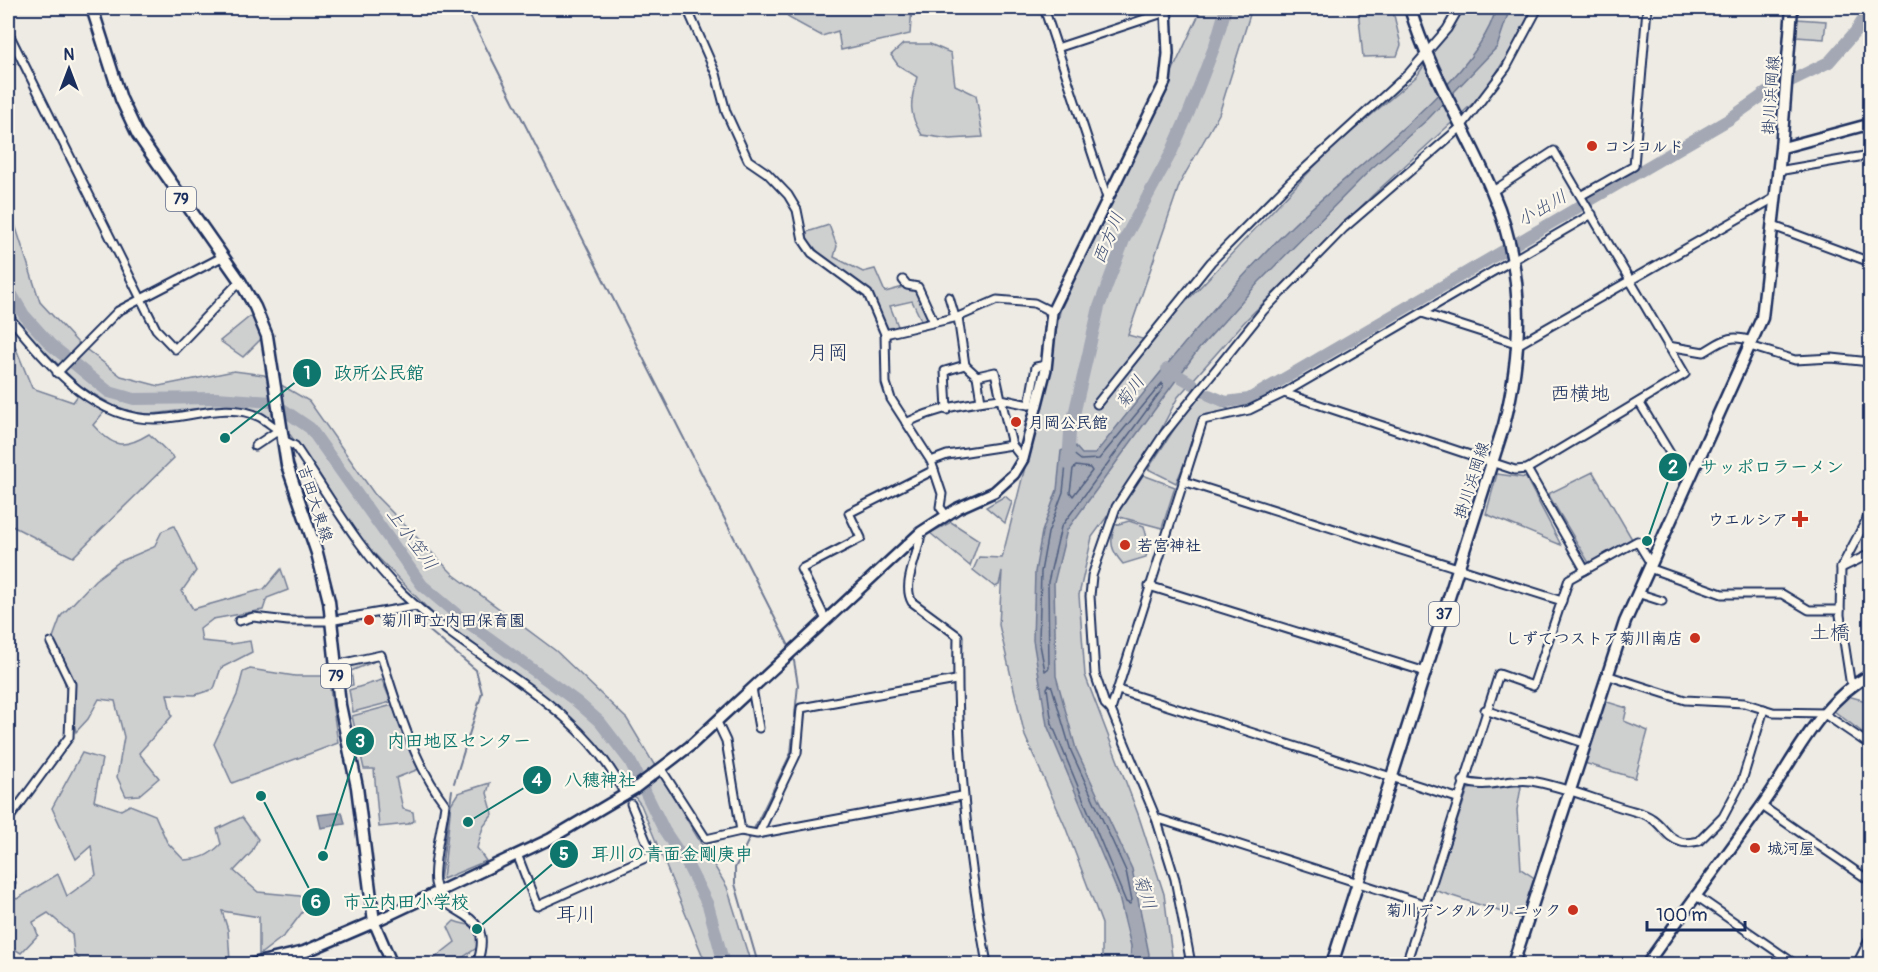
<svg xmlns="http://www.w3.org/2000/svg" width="1878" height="972" font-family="Pangolin,'Klee One',sans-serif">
	<rect width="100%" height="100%" fill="#eeebe4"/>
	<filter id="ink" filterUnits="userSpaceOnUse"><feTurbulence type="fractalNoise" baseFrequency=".0167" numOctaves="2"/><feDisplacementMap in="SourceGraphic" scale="12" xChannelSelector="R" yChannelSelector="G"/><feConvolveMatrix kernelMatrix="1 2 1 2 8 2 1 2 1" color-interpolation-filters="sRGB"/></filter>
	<g filter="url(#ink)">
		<g fill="#cecfcf" stroke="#747f96" stroke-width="1.5">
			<path d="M783,8H912L910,34L841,50L838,31L822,36L789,18Z"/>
			<path d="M1202,8H1252L1219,114L1180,183L1128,335L1149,341L1328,152L1417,76L1462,8H1531L1524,28L1484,93L1373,195L1247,319L1178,397L1136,477L1092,537L1079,595L1085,675L1138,814L1164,894L1173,964H1102V924L1065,826L1025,736L999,625L1002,571L999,585L995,587L973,570L979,557L1002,558L1045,388L1060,311Z"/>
			<path d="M1358,8H1388L1393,11L1401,45L1397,56L1363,57Z"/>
			<path d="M1796,19L1826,21L1824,39L1796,37Z"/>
			<path d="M903,44H930L951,53L955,85L976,95L983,137L950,139L922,135C908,114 910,102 917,77L898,65L891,55Z"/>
			<path d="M8,203L40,302L78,343L121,376L159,386L234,371L264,375L309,401L375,495L454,575L556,651L627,719L727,887L751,964H706L641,805L607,759L511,672L432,613L360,539L318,472L288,432L259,411L218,406L144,415L114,406L80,386L8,315Z"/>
			<path d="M829,225L837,246L834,257L863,272L875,269L885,292L903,287L916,290L933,319L923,324L912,301L890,306L898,326L888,330L867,289L826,261L807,239V232Z"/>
			<path d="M253,314L262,338L243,357L220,341Z"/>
			<path d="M15,346L32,388L73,402L79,394L105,411L93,425C113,447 123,450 149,434L174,458L73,557L8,524V347Z"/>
			<path d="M1198,393L1234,412L1203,420L1176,483L1148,469Z"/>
			<path d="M1593,472L1632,539L1589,563L1548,494Z"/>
			<path d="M1497,474L1526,478L1561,545L1486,514Z"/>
			<path d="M1143,475L1175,487L1162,528L1116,516Z"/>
			<path d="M1005,496L1012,502L1005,523L986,507Z"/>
			<path d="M1129,521L1144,526L1149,545L1146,557L1123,564C1111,550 1109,543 1115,525Z"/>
			<path d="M951,522L979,540L970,566L930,533Z"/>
			<path d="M174,526L196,571L182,591L193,609L264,589L281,569L288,590L267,598L263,610L213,619L200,629L202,641L231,644L250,641L252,652L221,668L214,689L195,695L167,694L172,716L139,753L159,778L139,795L126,796L117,777L124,737L115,701L99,699L88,719L76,732L58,654L51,643L61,616L95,580L119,562L154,547L162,531Z"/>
			<path d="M372,659L373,662L351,671L353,685L345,687V667Z"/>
			<path d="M250,669L295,676H325L329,682L338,743L232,783L214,744L237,695L243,672Z"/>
			<path d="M382,680L391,702L353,712L349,690Z"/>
			<path d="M1844,695L1870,702V738L1834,711Z"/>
			<path d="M1604,701L1627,708L1624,721L1648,731L1635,778L1584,763Z"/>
			<path d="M393,705L419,769L396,778L403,809L413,812L414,821L408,824L379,827L374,769H364L352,716Z"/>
			<path d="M82,753L102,759L94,801L121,810L130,805L155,815L167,842L184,860C201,859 209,856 221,844L217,829L242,817L258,839L251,853L234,871L258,892L300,896L314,907L304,910L285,935L259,955V917L222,911L228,930L230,961L224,964H84L74,954L72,934L48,913L33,922L38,935L21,953L11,947L8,951V944L10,945L8,941V895L17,899L58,874L67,896L96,875L91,846L76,859L52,808Z"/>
			<path d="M490,783L487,793L493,814L483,827L477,848L486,861L443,879L451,804L458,793Z"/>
			<path d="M1516,784L1521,787L1517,810L1521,869L1536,879L1520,918L1434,890L1468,789Z"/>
			<path d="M454,921C473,928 477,920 478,947L453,964H427L455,942L448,927Z"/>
		</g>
		<g fill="#a3a8b4" stroke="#6d7892" stroke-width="1.5">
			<path d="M1496,8H1510L1497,47L1428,119L1372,168L1259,282L1198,350L1067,530L1054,583L1056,676L1076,749L1132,869L1149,954L1148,964H1130L1131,946L1118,893L1047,725L1033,640L1035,572L1042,532L1057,490L1061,451L1074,445L1082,454H1095C1157,376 1219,297 1291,227C1344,175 1481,77 1496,8Z"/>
			<path d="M342,812L345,824L321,828L318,815Z"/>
		</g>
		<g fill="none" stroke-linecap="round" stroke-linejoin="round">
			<g stroke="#515f80" stroke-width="1.5">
				<path d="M1162,383L1163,388L1061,527L1048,582L1049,668L1045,671L1039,639L1041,572L1048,533L1063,492L1067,456L1072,453L1081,460L1099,459Z"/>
				<path d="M1076,466L1090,468L1092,471L1073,496L1070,492L1073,469Z"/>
				<path d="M1049,685L1052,687L1071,751L1126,871L1132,900L1130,904L1126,902L1052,724L1047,688Z"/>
			</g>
			<g stroke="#6d7892" stroke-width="2">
				<path d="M466,8L791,650"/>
				<path d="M419,622L476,670L482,693L454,783"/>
				<path d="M440,879L452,790"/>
				<path d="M758,964L735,884V868L791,753L798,685L793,655"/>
			</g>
			<g stroke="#a3a8b4" stroke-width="12">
				<path d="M8,288L24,315L51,345L109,392L134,399L216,398L272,402L310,428L422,585L460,617L576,701L600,722L630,761L664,830L688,866L708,905L724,964"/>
				<path d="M1167,369L1193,384"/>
				<path d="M1209,395L1226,402L1249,399L1728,120L1766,93L1829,62L1856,31L1870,8"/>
				<path d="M1068,464L1070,432L1099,307L1124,240L1171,153L1189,112L1215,45L1226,8"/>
			</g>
			<defs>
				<g id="street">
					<path d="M687,8L716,74L726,112L748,160L767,173L788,195L797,210L803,240L812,253L868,294L885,334L886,383L891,399L931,461L942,494L940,507L946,515"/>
					<path d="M1044,8L1108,201"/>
					<path d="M8,32L156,329L175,349L240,281"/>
					<path d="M1057,48L1166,12"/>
					<path d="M1778,171L1870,155"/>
					<path d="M1582,195L1634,166L1647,8"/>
					<path d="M1773,226L1870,262"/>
					<path d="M903,280L907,285L918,287L934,322"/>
					<path d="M949,297L955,317"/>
					<path d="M1422,313L1519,344L1776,197"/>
					<path d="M8,316C46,360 90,420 156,419C189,418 228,401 260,417C268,422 275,428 282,432"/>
					<path d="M885,334L958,317L997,300L1034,303L1052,312"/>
					<path d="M1668,346L1704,352C1724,340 1729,334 1752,341"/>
					<path d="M1750,346L1795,360L1832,358L1870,362"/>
					<path d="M965,365L977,376L981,401"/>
					<path d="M57,373L118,311L222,257"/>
					<path d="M977,376L995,372L1001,399L1029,405L1036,367L1046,365"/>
					<path d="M1284,393L1515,470L1527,469L1685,374L1554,151L1493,191"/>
					<path d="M1639,402L1679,468L1690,476"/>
					<path d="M1097,404L1211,262L1290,182L1409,73L1447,29L1459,8"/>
					<path d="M947,410L945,371L965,365L958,317"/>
					<path d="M906,423C936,408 968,403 1001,399L1012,445"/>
					<path d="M283,440L295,446C329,496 360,552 403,594C474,662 581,702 625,795"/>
					<path d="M255,446L279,430"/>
					<path d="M931,461L947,455L1012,445L1023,459"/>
					<path d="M1527,469L1585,570"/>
					<path d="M1183,481L1562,601"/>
					<path d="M921,532C920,553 901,583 912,602L958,636C956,747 967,855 987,964"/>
					<path d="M1649,568L1722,594H1782L1809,610H1840"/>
					<path d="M1841,568L1870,554"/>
					<path d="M1149,586L1426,672"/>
					<path d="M1637,593L1662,601"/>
					<path d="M826,620L801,569L861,538L849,513L934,470"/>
					<path d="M239,621L253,617L288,621H329L416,606"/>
					<path d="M335,665L381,655C396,703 414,764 445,804C443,823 432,865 435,883C443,922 497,905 477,964"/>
					<path d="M1606,675L1685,700L1744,703L1773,712L1823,713L1870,745"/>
					<path d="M1854,685L1850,680L1840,615L1841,568L1870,513"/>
					<path d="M752,688L759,728"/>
					<path d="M1118,690L1457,798"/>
					<path d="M1111,710L1203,420L1249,410L1284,393L1592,214"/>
					<path d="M1485,710L1584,743"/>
					<path d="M717,722L726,741L741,831"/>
					<path d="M661,769L706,839L741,831L757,834L962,796"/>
					<path d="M1463,781C1487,790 1507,778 1531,781C1564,786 1603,803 1637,812C1662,818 1663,837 1681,842C1686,844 1694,842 1699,841L1723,817L1742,781L1764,709"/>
					<path d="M1762,806L1870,881"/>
					<path d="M1156,818L1424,904"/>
					<path d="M8,820L69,737L71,684L51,643"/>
					<path d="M759,833L797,753L801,708L956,680"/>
					<path d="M517,854L537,906L652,855L631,804"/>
					<path d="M8,872L11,883L8,897"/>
					<path d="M1695,895L1795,964"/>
					<path d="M1191,964L1175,879L1156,818L1111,710L1105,704L1095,674L1090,596L1092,576L1116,507L1164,434L1263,311L1344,228L1461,127L1506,68L1538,8"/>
					<path d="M1406,964L1499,674L1533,686L1569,579L1637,541L1651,564"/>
					<path d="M1857,964L1870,938"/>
				</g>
				<g id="secondary">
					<path d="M1781,148L1870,124"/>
					<path d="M392,964L374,922L550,839L634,789L690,746L921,532L958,508L994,492L1014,474L1023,459L1046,369L1052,312L1165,82L1168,54L1166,8"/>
					<path d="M1647,964C1684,911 1723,860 1760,808C1794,761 1817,703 1870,675"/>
				</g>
				<g id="primary">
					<path d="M92,8L121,99L138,135L240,281L255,307L267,336L287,465L317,553L329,601L340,705L357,787L374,922L304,952L253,964"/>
					<path d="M1332,964L1504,425C1524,346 1525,267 1492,191C1466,129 1429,72 1410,8"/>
					<path d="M1513,964L1625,622L1762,318L1781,148L1792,8"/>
				</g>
			</defs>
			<use href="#street" stroke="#1b2f5e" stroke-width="11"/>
			<use href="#secondary" stroke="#1b2f5e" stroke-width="14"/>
			<use href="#primary" stroke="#1b2f5e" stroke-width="15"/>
			<use href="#street" stroke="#fbf7ec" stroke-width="7"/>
			<use href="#secondary" stroke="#fbf7ec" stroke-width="9"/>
			<use href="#primary" stroke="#fbf7ec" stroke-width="10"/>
		</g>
	</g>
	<g fill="#c8321e" stroke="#fbf7ec" stroke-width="2">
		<circle cx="1592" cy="146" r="6"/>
		<circle cx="1016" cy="422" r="6"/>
		<path d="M1797 510h6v6h6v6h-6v6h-6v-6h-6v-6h6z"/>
		<circle cx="1125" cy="545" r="6"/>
		<circle cx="369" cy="620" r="6"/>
		<circle cx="1695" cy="638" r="6"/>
		<circle cx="1755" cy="848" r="6"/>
		<circle cx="1573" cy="910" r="6"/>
	</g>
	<g text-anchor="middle" stroke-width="4.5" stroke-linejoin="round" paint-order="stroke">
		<g fill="#fbf7ec" stroke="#5e6b89" stroke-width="1.5">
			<rect x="166" y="187" width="30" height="24" rx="4.5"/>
			<rect x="1429" y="602" width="30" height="24" rx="4.5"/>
			<rect x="321" y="664" width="30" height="24" rx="4.5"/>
		</g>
		<g font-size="15" font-weight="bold" fill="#1b2f5e">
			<text x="181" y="204">79</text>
			<text x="1444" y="619">37</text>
			<text x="336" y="681">79</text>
		</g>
		<g font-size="16" fill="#1b2f5e" stroke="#fbf7ec">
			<text transform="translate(1770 95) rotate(-86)" y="6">掛川浜岡線</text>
			<text transform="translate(1471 480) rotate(-72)" y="6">掛川浜岡線</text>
			<text transform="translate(316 503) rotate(72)" y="6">吉田大東線</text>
		</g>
		<g font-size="16" font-weight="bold" fill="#1b2f5e" stroke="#fbf7ec" text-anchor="start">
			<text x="1604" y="152">コンコルド</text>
			<text x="1028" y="428">月岡公民館</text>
			<text x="1788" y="525" text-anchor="end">ウエルシア</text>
			<text x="1137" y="551">若宮神社</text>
			<text x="381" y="626">菊川町立内田保育園</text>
			<text x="1683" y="644" text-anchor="end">しずてつストア菊川南店</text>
			<text x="1767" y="854">城河屋</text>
			<text x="1561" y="916" text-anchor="end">菊川デンタルクリニック</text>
		</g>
		<g font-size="18" font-style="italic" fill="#445378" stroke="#fbf7ec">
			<text transform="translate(1542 208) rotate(-30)" y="6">小出川</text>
			<text transform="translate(1108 238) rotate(-67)" y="6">西方川</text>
			<text transform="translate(1130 392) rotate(-54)" y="6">菊川</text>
			<text transform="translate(412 539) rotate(54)" y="6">上小笠川</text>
			<text transform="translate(1145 892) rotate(72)" y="6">菊川</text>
		</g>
		<g font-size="20" fill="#1b2f5e" stroke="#fbf7ec">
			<text x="828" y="359">月岡</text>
			<text x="1580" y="400">西横地</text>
			<text x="1830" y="639">土橋</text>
			<text x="576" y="921">耳川</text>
		</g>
	</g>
	<path fill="none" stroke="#0f766e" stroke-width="2" d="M225 438L307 373M1647 541L1673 467M323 856L360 741M468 822L537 780M477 929L564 854M261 796L316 902"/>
	<g fill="#0f766e" stroke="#fbf7ec" stroke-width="2">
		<circle cx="225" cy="438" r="6"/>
		<circle cx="1647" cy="541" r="6"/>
		<circle cx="323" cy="856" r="6"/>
		<circle cx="468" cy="822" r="6"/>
		<circle cx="477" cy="929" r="6"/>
		<circle cx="261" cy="796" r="6"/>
		<circle cx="307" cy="373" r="15"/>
		<circle cx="1673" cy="467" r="15"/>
		<circle cx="360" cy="741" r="15"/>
		<circle cx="537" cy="780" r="15"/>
		<circle cx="564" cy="854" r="15"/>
		<circle cx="316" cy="902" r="15"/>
	</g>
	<g font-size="18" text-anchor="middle" font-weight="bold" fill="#fff">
		<text x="307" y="379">1</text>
		<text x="1673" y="473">2</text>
		<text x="360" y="747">3</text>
		<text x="537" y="786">4</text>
		<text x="564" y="860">5</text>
		<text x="316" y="908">6</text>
	</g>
	<g font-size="18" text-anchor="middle" font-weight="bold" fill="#0f766e" stroke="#fbf7ec" stroke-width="4.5" stroke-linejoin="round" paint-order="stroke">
		<text x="379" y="379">政所公民館</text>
		<text x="1772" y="473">サッポロラーメン</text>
		<text x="459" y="747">内田地区センター</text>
		<text x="600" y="786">八穂神社</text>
		<text x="672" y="860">耳川の青面金剛庚申</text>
		<text x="406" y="908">市立内田小学校</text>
	</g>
	<rect width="1878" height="972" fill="none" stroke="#fbf7ec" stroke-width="30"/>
	<rect x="15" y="15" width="1848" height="942" fill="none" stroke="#1b2f5e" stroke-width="2" filter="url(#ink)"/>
	<g transform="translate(69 69)" stroke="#fbf7ec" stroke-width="4.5" paint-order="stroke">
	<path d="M0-4.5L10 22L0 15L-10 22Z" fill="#1b2f5e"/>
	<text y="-9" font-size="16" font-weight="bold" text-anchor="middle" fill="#1b2f5e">N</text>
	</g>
	<path d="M1647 921v9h98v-9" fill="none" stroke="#1b2f5e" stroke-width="3"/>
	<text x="1656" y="921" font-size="18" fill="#1b2f5e" stroke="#fbf7ec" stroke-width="4.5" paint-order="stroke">100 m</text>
</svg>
